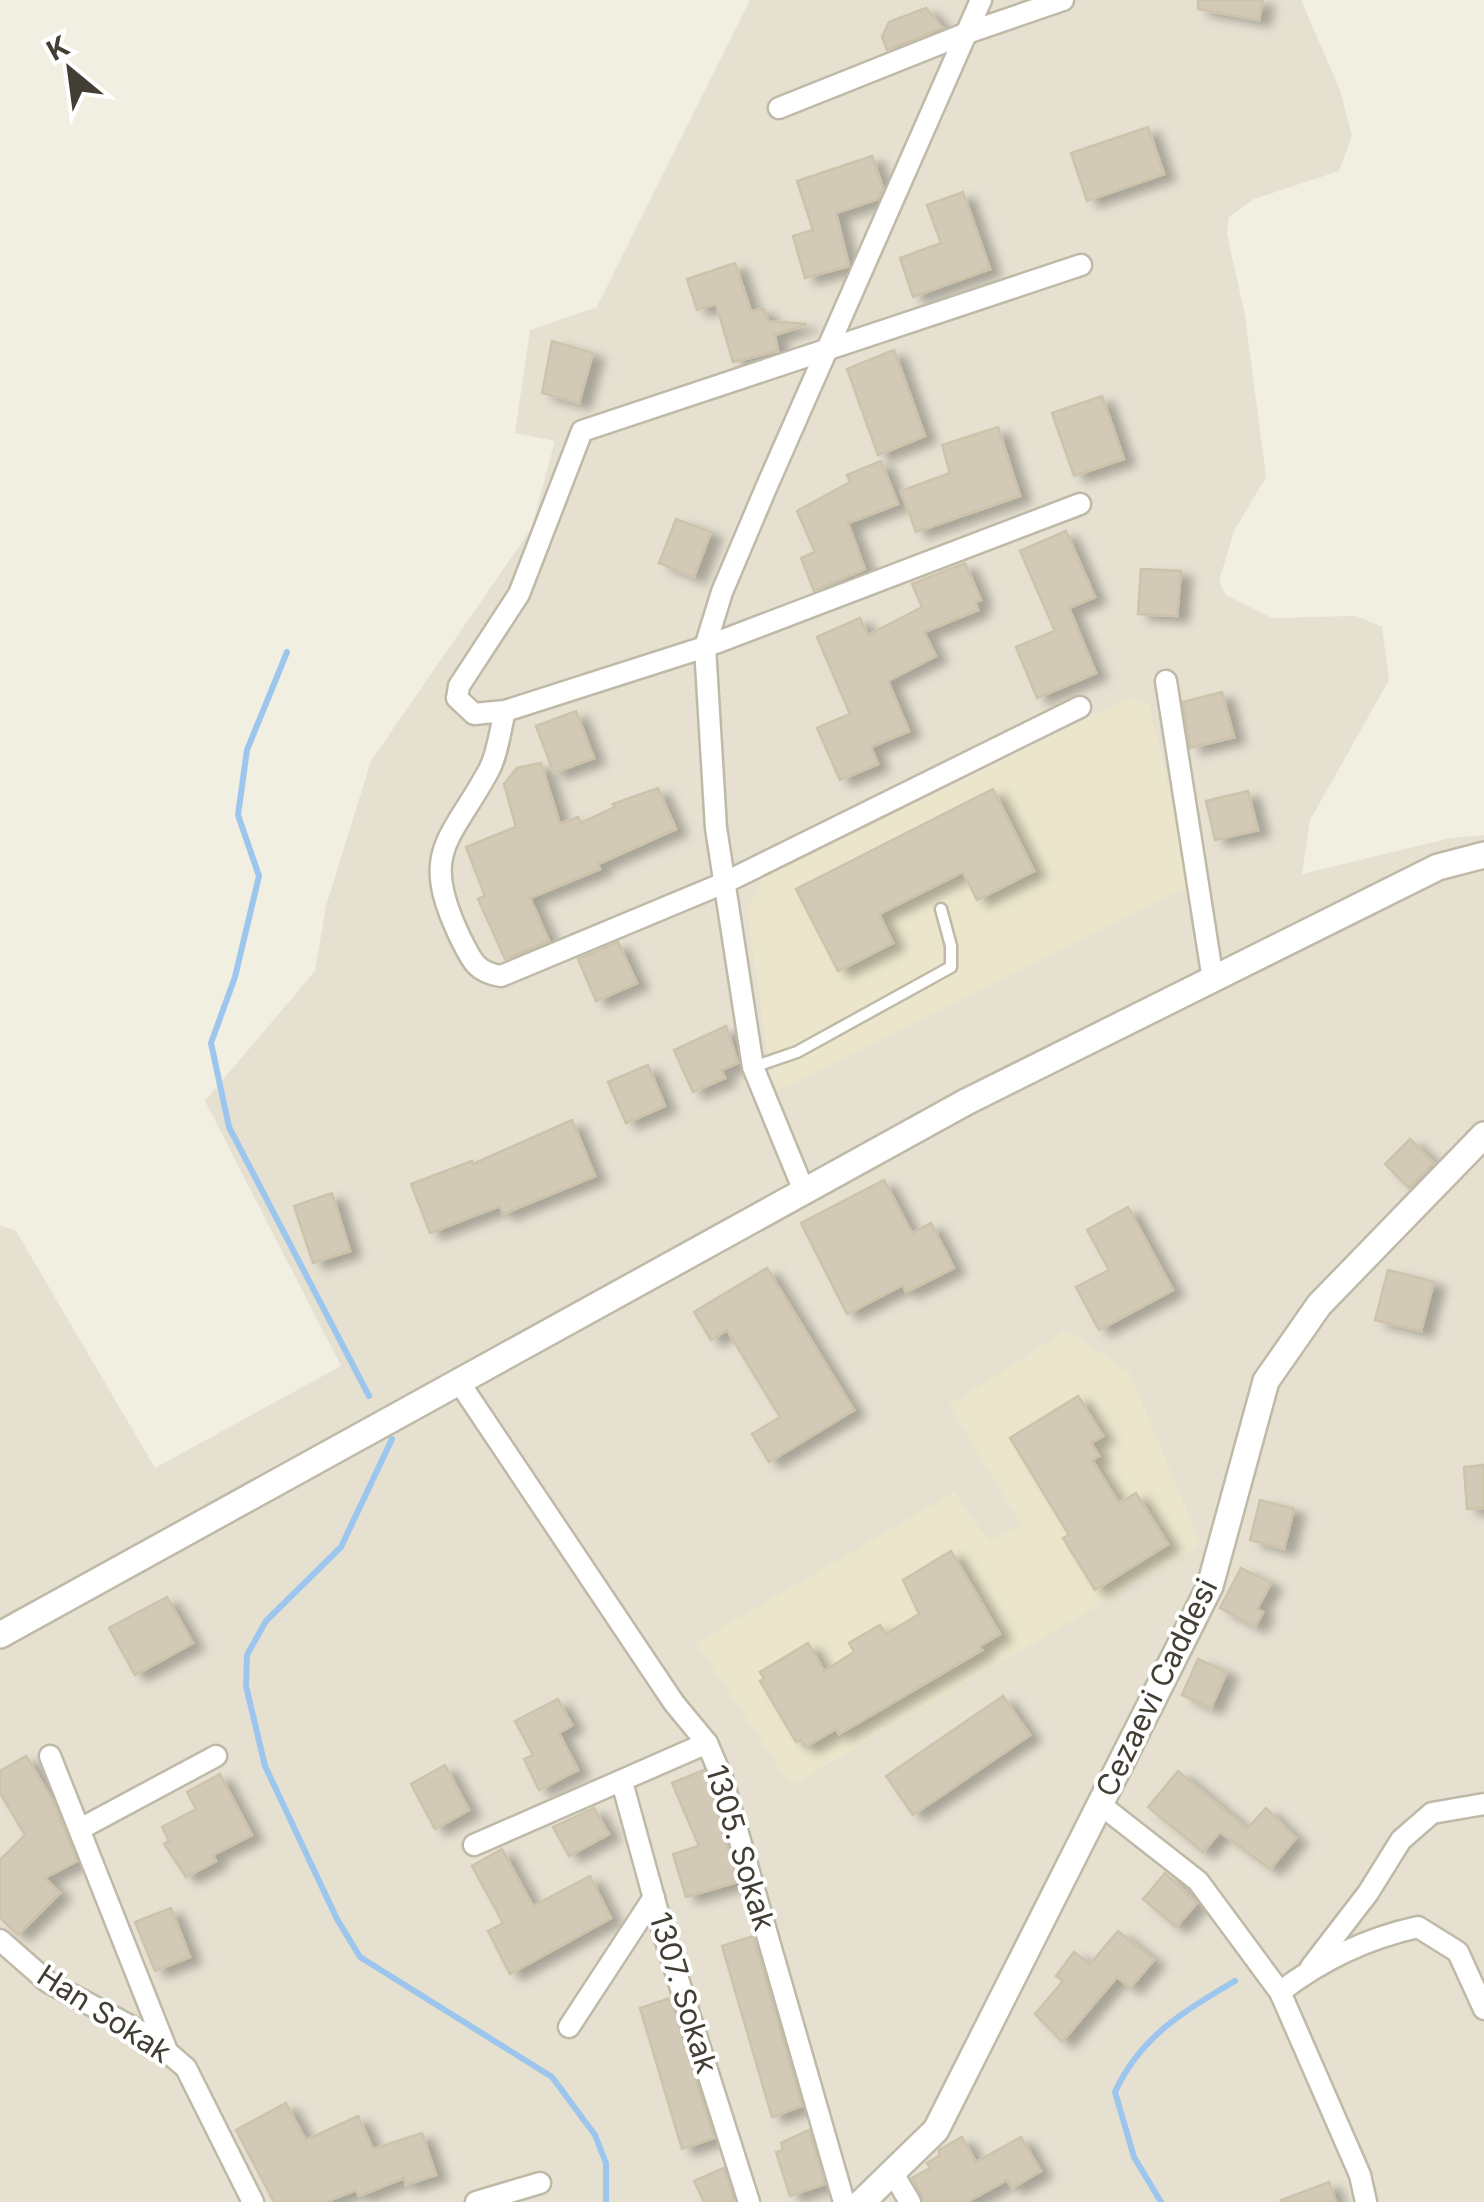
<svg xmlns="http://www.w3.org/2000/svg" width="1484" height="2202" font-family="Inter,sans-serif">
	<defs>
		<filter id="shadow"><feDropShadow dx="11" dy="6" stdDeviation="5" flood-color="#0004"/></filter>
	</defs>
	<rect width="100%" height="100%" fill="#f1eee2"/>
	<path fill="#e5e0d0" d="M750,0H1301L1340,90L1352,136L1339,171L1254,199L1229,217L1227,234L1245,316L1266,477L1234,531L1219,581L1226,595L1272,618L1356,616L1382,627L1389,680L1310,820L1302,874L1451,838L1484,835V2202H0V1225L16,1231L155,1468L341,1366L205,1101L315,971L326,906L371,761L531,529L555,441L515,433L530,330L597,307Z"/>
	<g fill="#eae5cb">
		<path d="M1129,697L1149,705L1192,885L773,1093L747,909L762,879Z"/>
		<path d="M1067,1330L1130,1373L1201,1545L791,1786L696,1643L954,1492L989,1541L1021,1525L949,1405Z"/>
	</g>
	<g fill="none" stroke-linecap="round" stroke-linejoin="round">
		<g stroke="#9dc6ef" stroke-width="6">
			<path d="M287,652L247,750L238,815L259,876L235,977L211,1043L229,1127L369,1396"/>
			<path d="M392,1439L341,1547L266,1621L247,1655L246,1686L265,1766L337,1919L360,1957L552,2077L595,2135L606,2163V2202"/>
			<path d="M1161,2202L1134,2157L1115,2092C1140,2037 1185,2010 1235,1981"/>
		</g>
	</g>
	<g fill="#d2cab7" stroke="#cdc3ab" stroke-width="2.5" filter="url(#shadow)">
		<path d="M1198,0H1263L1259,20L1198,9Z"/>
		<path d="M926,8L943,28L887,50L882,37L889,22Z"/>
		<path d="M1148,127L1164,174L1087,201L1071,153Z"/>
		<path d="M872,156L883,188L878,199L836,213L849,266L805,278L793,236L813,230L797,181Z"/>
		<path d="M963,192L990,269L913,297L900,258L941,243L927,205Z"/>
		<path d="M735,263L751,311L764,309L768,321L807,324L775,335L778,351L733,362L716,304L697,310L687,279Z"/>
		<path d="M552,341L593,353L579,403L542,393Z"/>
		<path d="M894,350L925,436L878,455L847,369Z"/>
		<path d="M1102,396L1124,459L1074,476L1052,413Z"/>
		<path d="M998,427L1020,496L916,532L901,491L950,473L942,445Z"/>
		<path d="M881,461L898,504L848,523L865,569L814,591L801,558L815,552L797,511L850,482L847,475Z"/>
		<path d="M676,519L711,532L694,577L659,563Z"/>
		<path d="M1066,531L1095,597L1069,608L1096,673L1037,698L1016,647L1055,631L1020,551Z"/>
		<path d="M965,563L981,600L975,602L978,610L924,632L936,656L888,681L909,731L871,747L878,764L840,780L817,728L850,714L817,637L860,618L868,635L922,607L912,584Z"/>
		<path d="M1141,569L1181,571L1177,616L1138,614Z"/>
		<path d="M1222,692L1234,737L1190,748L1183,702Z"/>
		<path d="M576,711L594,758L554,773L536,726Z"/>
		<path d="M541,763L560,824L578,817L581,823L615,807L613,804L658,788L676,829L598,864L600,869L530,898L549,941L505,959L478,899L485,896L466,847L516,827L504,784L517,768Z"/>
		<path d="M993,789L1034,871L977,900L963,872L879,914L893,943L838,971L796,889Z"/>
		<path d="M1248,791L1258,830L1215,840L1206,801Z"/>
		<path d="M618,942L637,983L596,1001L578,959Z"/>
		<path d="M726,1026L738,1063L721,1070L725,1078L693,1092L674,1050Z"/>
		<path d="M648,1065L665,1106L626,1123L608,1082Z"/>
		<path d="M572,1120L595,1176L503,1214L500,1206L430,1233L411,1184L472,1161L473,1164Z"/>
		<path d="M1410,1139L1434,1163L1409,1188L1385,1164Z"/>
		<path d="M884,1180L912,1233L931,1223L954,1268L906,1292L903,1285L847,1314L801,1223Z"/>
		<path d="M332,1193L350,1251L313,1263L294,1206Z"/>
		<path d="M1128,1207L1173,1290L1099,1330L1076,1287L1109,1270L1087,1230Z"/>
		<path d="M767,1268L854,1410L769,1462L752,1434L780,1417L727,1330L711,1340L694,1312Z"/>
		<path d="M1388,1270L1434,1282L1421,1331L1375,1320Z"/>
		<path d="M1078,1396L1103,1436L1091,1443L1099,1456L1092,1460L1119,1503L1136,1493L1168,1544L1095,1590L1063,1538L1069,1535L1010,1438Z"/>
		<path d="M1484,1465V1508L1467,1509L1464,1467Z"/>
		<path d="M1260,1500L1294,1509L1284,1549L1250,1540Z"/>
		<path d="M951,1551L1000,1634L980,1646L982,1650L839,1734L836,1729L805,1747L801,1740L796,1742L760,1681L764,1679L760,1672L808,1643L824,1671L854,1652L849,1643L880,1625L886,1634L919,1614L903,1580Z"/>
		<path d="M1241,1568L1271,1583L1257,1609L1263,1612L1255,1627L1220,1608Z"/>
		<path d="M167,1597L193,1643L135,1675L109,1628Z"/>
		<path d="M1198,1659L1227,1672L1211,1708L1182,1695Z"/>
		<path d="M1003,1696L1030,1735L913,1815L886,1776Z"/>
		<path d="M558,1699L572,1725L559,1733L578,1770L539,1790L524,1759L533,1755L515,1721Z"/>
		<path d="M26,1756L53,1801L77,1861L45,1878L60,1893L18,1935L0,1918V1860L25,1835L0,1793V1771Z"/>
		<path d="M445,1765L469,1810L435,1829L411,1784Z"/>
		<path d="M704,1770L738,1882L686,1897L673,1854L699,1846L672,1783Z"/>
		<path d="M1178,1771L1247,1829L1266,1808L1296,1838L1270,1869L1220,1832L1203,1852L1148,1807Z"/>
		<path d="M220,1774L252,1835L213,1855L216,1861L186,1877L164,1844L169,1841L162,1827L196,1809L187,1792Z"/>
		<path d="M594,1808L609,1834L569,1856L553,1827Z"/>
		<path d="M502,1849L533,1906L590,1876L611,1918L510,1974L488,1931L503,1923L472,1866Z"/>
		<path d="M1165,1873L1197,1903L1176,1927L1143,1899Z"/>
		<path d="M171,1908L190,1957L155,1971L135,1922Z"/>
		<path d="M1118,1931L1154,1960L1130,1988L1117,1977L1062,2042L1035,2014L1063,1981L1056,1976L1074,1952L1090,1964Z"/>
		<path d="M753,1936L802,2106L772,2117L722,1946Z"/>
		<path d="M670,1998L714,2138L682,2149L640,2008Z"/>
		<path d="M286,2103L306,2140L358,2116L373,2149L422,2133L436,2175L406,2185L404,2178L359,2196L356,2190L326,2202H274L236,2130Z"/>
		<path d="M809,2130L825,2184L790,2196L776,2152L783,2150L781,2143Z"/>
		<path d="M962,2137L976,2162L1021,2137L1041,2171L1012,2188L1007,2180L967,2202H925L912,2178L930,2168L927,2163L939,2156V2150Z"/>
		<path d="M724,2168L735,2202H704L694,2181Z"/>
		<path d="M1329,2182L1336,2202H1281V2200Z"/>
	</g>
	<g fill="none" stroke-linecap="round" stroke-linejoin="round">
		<defs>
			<path id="service" d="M753,1067L797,1052L951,967V946L941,909"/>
			<g id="minor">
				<path d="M779,108L967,33L1063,0"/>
				<path d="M1080,504L705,647L505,711L474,714L457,698L459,686L519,594L582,431L1081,265"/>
				<path d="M1166,681L1213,980"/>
				<path d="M505,711C500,730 498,753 489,770C450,842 419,851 460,937C471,959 475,972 501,976L724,883L1080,707"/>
				<path d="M804,1191L753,1067L716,828L705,647L722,592L766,488L981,0"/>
				<path d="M459,1382L674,1703L707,1743L722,1778L844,2202"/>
				<path d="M50,1756L167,2051"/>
				<path d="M622,1782L664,1935L749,2202"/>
				<path d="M1101,1805L1198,1881L1280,1992L1360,2175L1366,2202"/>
				<path d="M80,1829L216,1756"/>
				<path d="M474,1845L707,1743"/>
				<path d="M0,1940L48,1982L149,2036L186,2068L253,2202"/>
				<path d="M1311,1967L1368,1893L1401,1840L1432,1813L1484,1804"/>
				<path d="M1280,1992C1320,1961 1368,1938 1418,1927L1458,1952L1484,2009"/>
				<path d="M569,2027L654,1897"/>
				<path d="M894,2175L910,2202"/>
				<path d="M476,2202L540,2183"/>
			</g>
			<g id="tertiary">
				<path d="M0,1635L966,1102L1438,867L1484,855"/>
				<path d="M862,2202L936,2130L1210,1586L1266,1381L1319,1305L1484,1135"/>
			</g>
		</defs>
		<use href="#service" stroke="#bfb9a8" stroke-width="15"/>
		<use href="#minor" stroke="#bfb9a8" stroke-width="25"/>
		<use href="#tertiary" stroke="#bfb9a8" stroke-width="30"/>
		<use href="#service" stroke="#fff" stroke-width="10"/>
		<use href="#minor" stroke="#fff" stroke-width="20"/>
		<use href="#tertiary" stroke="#fff" stroke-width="25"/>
	</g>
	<g text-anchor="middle" stroke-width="8" stroke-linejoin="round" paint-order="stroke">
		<g font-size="30" fill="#423e33" stroke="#fff">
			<text transform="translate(1157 1688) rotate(-64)" y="10">Cezaevi Caddesi</text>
			<text transform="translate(740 1848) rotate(73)" y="10">1305. Sokak</text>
			<text transform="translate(683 1993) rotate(73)" y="10">1307. Sokak</text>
			<text transform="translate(104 2014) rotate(33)" y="10">Han Sokak</text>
		</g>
	</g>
	<g transform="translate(70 70) rotate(331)" stroke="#ffffff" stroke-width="8" paint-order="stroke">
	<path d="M0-8L18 38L0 25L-18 38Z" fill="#423e33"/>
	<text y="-15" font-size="28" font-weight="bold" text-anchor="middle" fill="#423e33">K</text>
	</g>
</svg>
